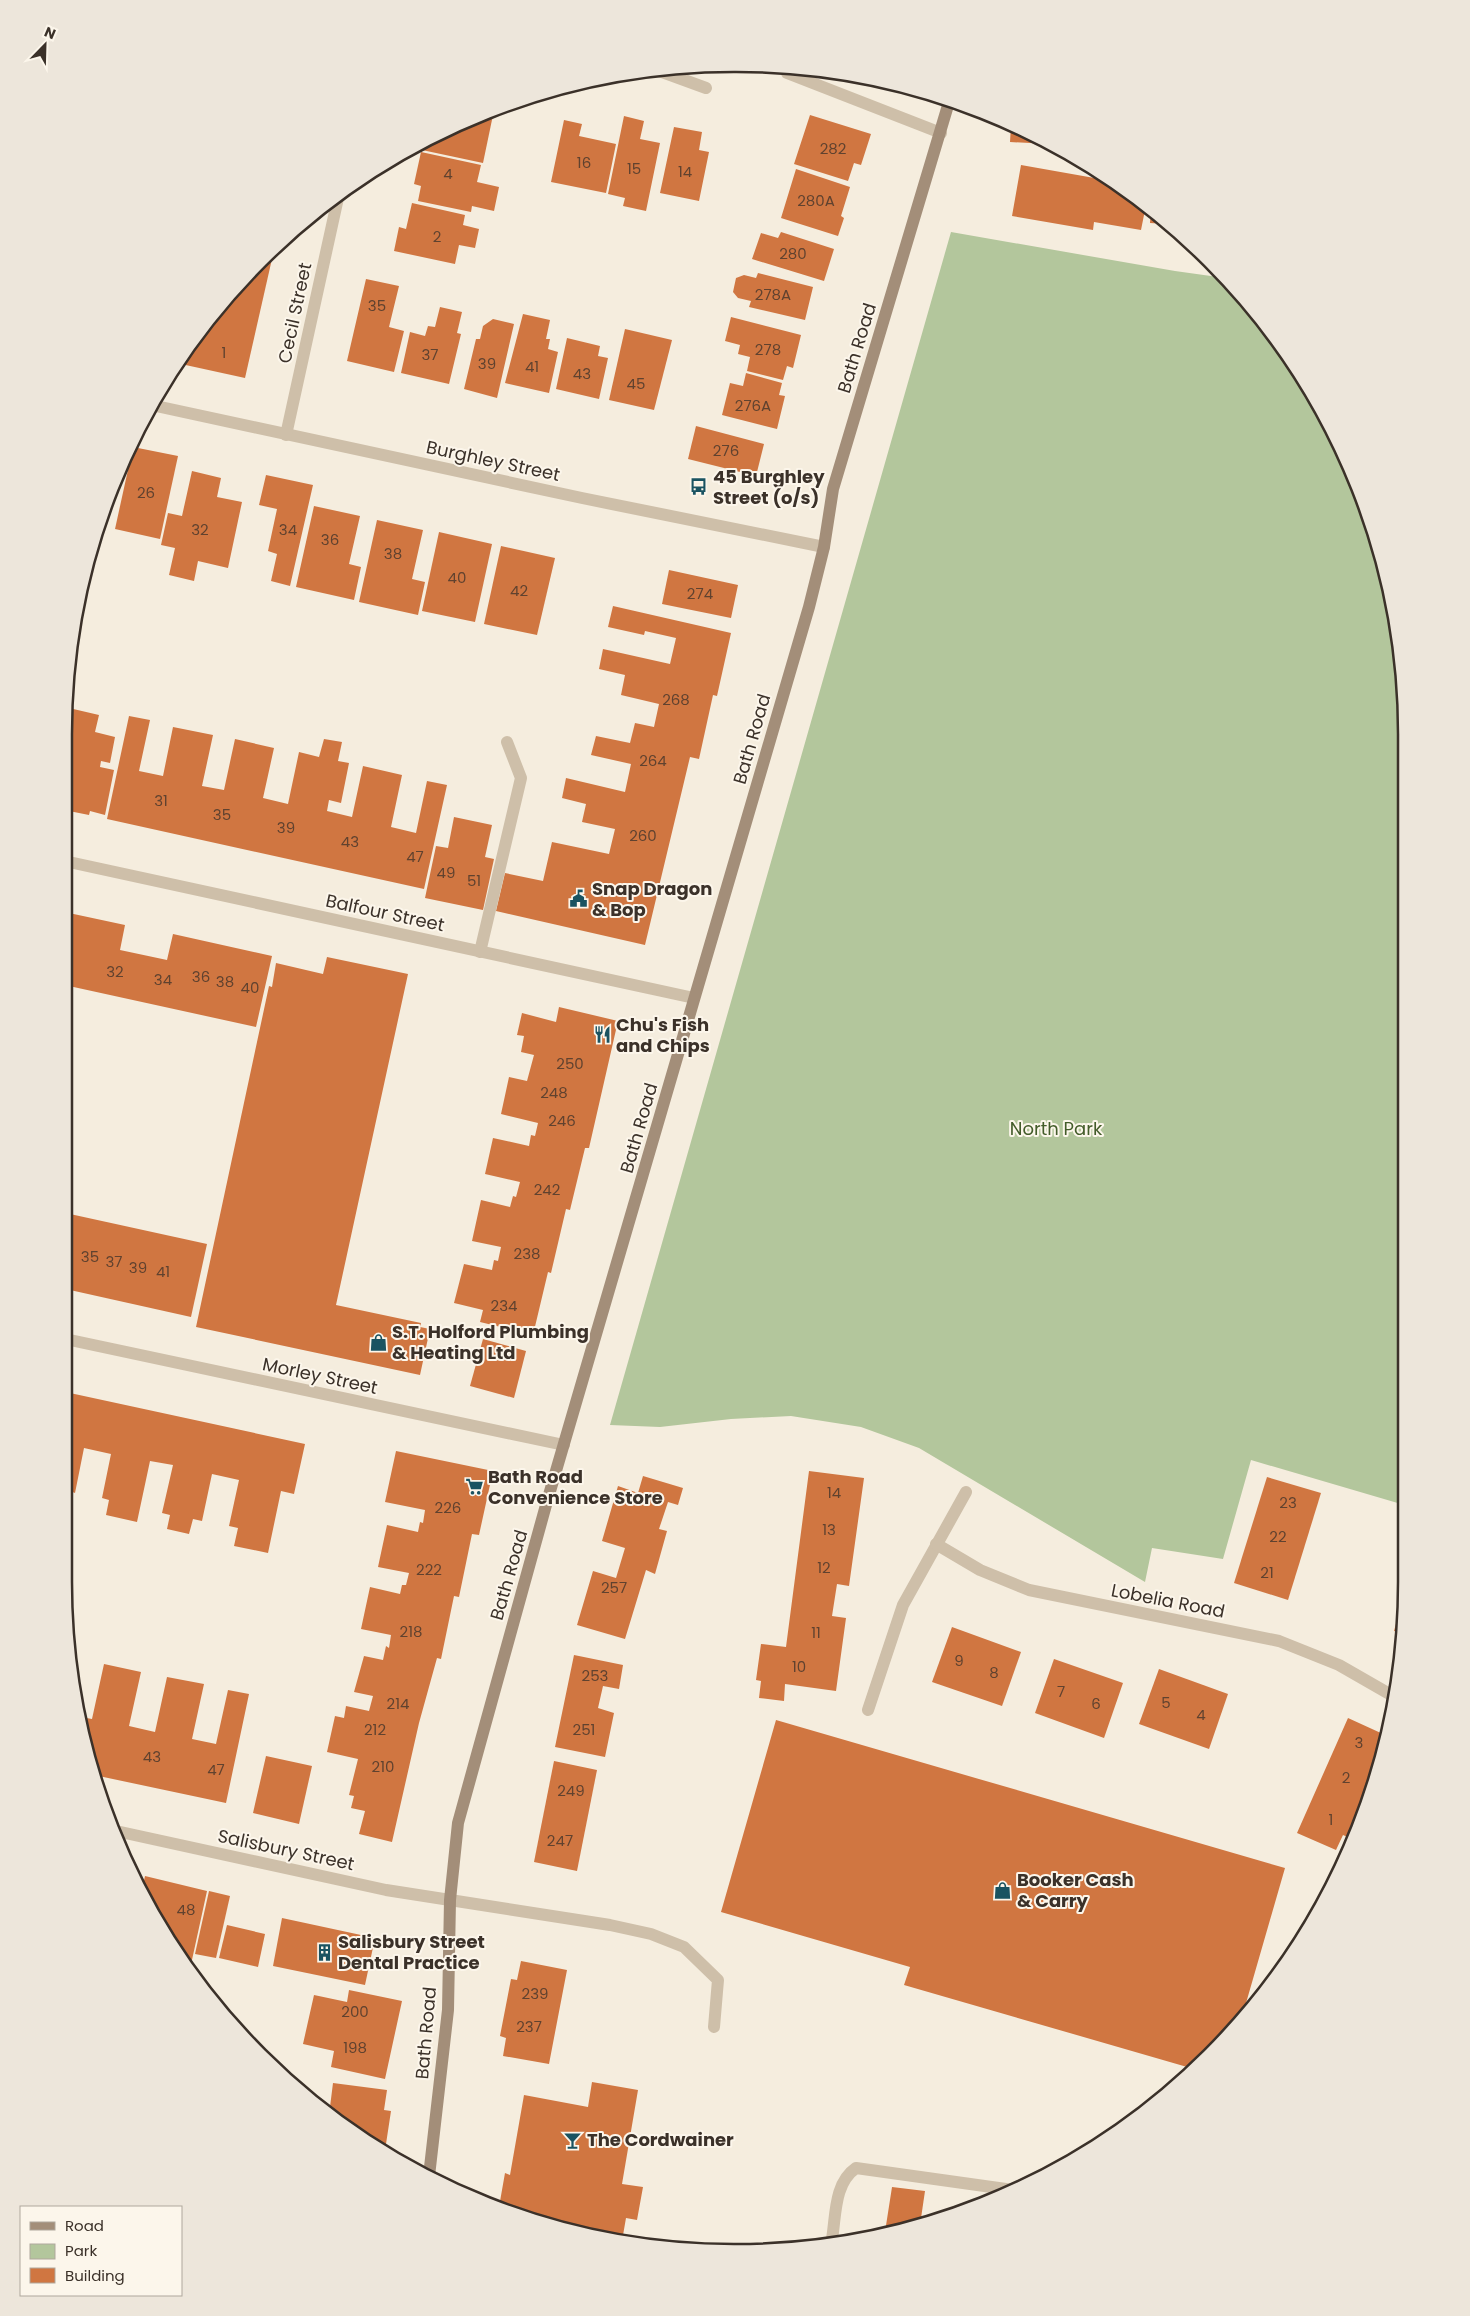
<svg xmlns="http://www.w3.org/2000/svg" width="1470" height="2316" font-family="Poppins,sans-serif">
	<rect width="100%" height="100%" fill="#f5edde"/>
	<path fill="#b3c69c" d="M951,232L1175,271L1218,277L1267,326L1337,438L1383,561L1405,691L1401,1504L1251,1460L1223,1559L1152,1548L1145,1582L919,1448L861,1427L791,1416L731,1419L660,1427L610,1425Z"/>
	<g fill="#d07641">
		<path d="M487,114L493,115L483,163L422,150L424,143Z"/>
		<path d="M810,115L871,134L861,165L854,163L848,181L794,164Z"/>
		<path d="M624,116L644,121L640,139L660,143L646,211L623,206L625,198L608,194Z"/>
		<path d="M564,120L582,124L579,136L616,144L606,193L551,182Z"/>
		<path d="M1011,125L1032,133L1049,144L1010,142Z"/>
		<path d="M674,127L702,132L699,150L709,152L699,201L660,193Z"/>
		<path d="M421,152L481,165L477,182L499,187L494,211L472,206L471,212L418,201L421,186L414,184Z"/>
		<path d="M1021,165L1100,179V176L1146,205L1141,230L1094,222L1093,230L1012,216Z"/>
		<path d="M796,169L850,187L841,216L844,218L838,236L781,218Z"/>
		<path d="M412,203L465,215L463,225L479,229L475,248L459,245L455,264L394,251L399,227L406,229Z"/>
		<path d="M1151,210L1165,224L1150,223Z"/>
		<path d="M781,232L834,249L824,281L752,259L761,233L778,238Z"/>
		<path d="M274,250L245,378L181,364L203,326Z"/>
		<path d="M758,273L813,287L805,320L749,307L751,301L738,298L733,292L736,278L744,275L756,278Z"/>
		<path d="M366,279L399,286L389,327L404,331L394,372L347,361Z"/>
		<path d="M440,307L462,312L457,333L461,334L449,384L401,373L410,332L425,336L428,326L435,327Z"/>
		<path d="M523,314L550,320L546,339H550L548,349L558,352L549,393L505,383Z"/>
		<path d="M731,317L801,335L793,368L787,366L783,380L747,371L750,357L738,354L740,345L725,341Z"/>
		<path d="M493,319L514,324L497,398L464,389L476,339H480L483,326Z"/>
		<path d="M625,329L672,340L654,410L609,400Z"/>
		<path d="M567,338L600,346L598,356L608,358L599,399L556,389Z"/>
		<path d="M746,373L782,383L779,395L785,396L777,429L722,415L730,383L743,386Z"/>
		<path d="M696,426L764,444L756,476L688,459Z"/>
		<path d="M133,447L178,456L160,539L115,529Z"/>
		<path d="M192,471L221,478L217,497L242,502L228,568L198,561L194,581L169,575L175,548L161,545L168,513L182,516Z"/>
		<path d="M266,475L313,485L290,586L271,581L277,554L268,551L277,509L259,505Z"/>
		<path d="M314,506L360,516L349,564L361,567L354,600L296,587Z"/>
		<path d="M377,520L423,530L412,579L425,582L418,615L359,602Z"/>
		<path d="M439,532L492,544L475,622L422,611Z"/>
		<path d="M501,546L555,558L537,635L484,624Z"/>
		<path d="M669,570L738,585L731,618L662,604Z"/>
		<path d="M613,606L731,633L717,696L713,695L699,759L690,757L645,945L496,911L505,873L543,881L552,842L609,854L615,829L582,822L586,804L562,798L566,778L625,792L631,764L591,755L596,736L630,743L635,723L654,727L659,704L621,695L625,675L599,669L603,649L670,664L676,638L645,631L644,635L608,627Z"/>
		<path d="M69,708L99,715L95,732L115,737L110,763L101,761L100,767L114,770L105,815L90,811L89,815L69,811Z"/>
		<path d="M129,716L150,720L139,771L163,776L173,727L213,735L202,786L224,790L235,739L274,748L263,798L288,804L299,752L319,757L324,739L342,742L338,761L349,763L341,803L329,800L327,811L352,817L363,766L402,775L391,827L416,833L427,781L447,785L424,889L107,819Z"/>
		<path d="M454,817L492,825L485,857L494,859L483,910L425,898L436,846L448,848Z"/>
		<path d="M69,913L125,925L120,950L167,960L173,934L272,956L256,1027L69,986Z"/>
		<path d="M327,957L408,974L336,1305L421,1323L420,1327L430,1329L420,1375L196,1327L269,986L272,987L276,963L323,974Z"/>
		<path d="M559,1007L618,1021L589,1148H585L570,1210L566,1209L551,1273L548,1272L533,1335L480,1322L483,1310L454,1303L464,1264L492,1270L494,1260L498,1261L501,1247L472,1241L481,1200L510,1207L513,1196L516,1197L520,1182L485,1174L493,1138L529,1146L531,1135L535,1136L538,1123L501,1114L509,1077L527,1081L534,1055L521,1052L524,1036L517,1035L522,1013L556,1022Z"/>
		<path d="M70,1214L207,1244L191,1317L70,1290Z"/>
		<path d="M483,1339L526,1351L514,1398L470,1386Z"/>
		<path d="M70,1393L305,1444L294,1494L281,1491L268,1553L234,1546L238,1528L229,1526L239,1480L212,1474L202,1521L193,1519L189,1534L167,1529L170,1515L162,1513L173,1465L150,1461L137,1522L106,1515L109,1500L102,1498L111,1454L84,1448L75,1493L70,1491Z"/>
		<path d="M396,1451L493,1471L479,1535L472,1534L459,1597L454,1596L441,1659L437,1658L419,1723L392,1842L359,1834L365,1811L351,1808L354,1796L349,1795L358,1759L327,1752L335,1716L344,1718L346,1706L369,1711L373,1696L354,1692L364,1656L383,1660L386,1646L389,1648L391,1635L361,1629L370,1587L400,1594L402,1585H406L409,1573L378,1567L387,1525L418,1532L420,1522L423,1523L425,1510L385,1502Z"/>
		<path d="M809,1471L864,1478L849,1586L837,1584L832,1616L846,1618L836,1691L785,1684L784,1701L759,1698L761,1681L756,1680L761,1644L786,1647Z"/>
		<path d="M643,1476L683,1488L678,1505L668,1502L659,1529L667,1531L655,1574L646,1570L625,1639L577,1625L593,1571L616,1578L625,1548L602,1541L618,1486L638,1493Z"/>
		<path d="M1267,1477L1321,1493L1288,1600L1234,1583Z"/>
		<path d="M1400,1609H1401V1632L1394,1631Z"/>
		<path d="M952,1627L1021,1652L1002,1706L932,1682Z"/>
		<path d="M574,1655L623,1665L619,1689L603,1686L598,1708L614,1713L605,1757L555,1747Z"/>
		<path d="M70,1657L76,1659L72,1679L70,1669Z"/>
		<path d="M1054,1659L1123,1683L1104,1738L1035,1713Z"/>
		<path d="M104,1664L141,1672L129,1726L155,1732L167,1677L204,1684L192,1739L216,1744L228,1690L249,1694L226,1803L94,1775L81,1717L92,1719Z"/>
		<path d="M1159,1669L1228,1694L1209,1749L1139,1724Z"/>
		<path d="M1348,1718L1383,1734L1355,1838L1354,1840L1343,1835L1336,1850L1297,1833Z"/>
		<path d="M776,1720L1285,1868L1242,2017L1194,2069L904,1985L910,1967L721,1912Z"/>
		<path d="M266,1756L312,1766L299,1824L253,1813Z"/>
		<path d="M554,1761L597,1770L577,1871L534,1862Z"/>
		<path d="M145,1876L207,1891L190,1969L177,1954L171,1943L173,1936L167,1934L143,1885Z"/>
		<path d="M209,1891L230,1896L216,1958L195,1954Z"/>
		<path d="M282,1918L375,1938L365,1985L273,1966Z"/>
		<path d="M227,1925L265,1934L258,1967L219,1958Z"/>
		<path d="M521,1961L567,1970L549,2064L503,2056L506,2038L500,2036L511,1979L517,1980Z"/>
		<path d="M349,1990L402,2001L385,2079L331,2067L334,2051L303,2044L314,1995L347,2002Z"/>
		<path d="M592,2082L638,2090L622,2184L643,2187L637,2220L626,2218L622,2241L588,2235L519,2217L499,2207L505,2173L510,2175L524,2095L588,2107Z"/>
		<path d="M333,2083L387,2090L384,2110L391,2111L386,2144L379,2143V2148L329,2115Z"/>
		<path d="M892,2187L925,2191L920,2225L909,2229L885,2232Z"/>
	</g>
	<g fill="none" stroke-linecap="round" stroke-linejoin="round">
		<g stroke="#cebfa9" stroke-width="12">
			<path d="M654,69L706,88"/>
			<path d="M787,73L941,133"/>
			<path d="M480,952L521,778L507,742"/>
			<path d="M868,1710L903,1605L966,1492"/>
			<path d="M450,1900L610,1925L651,1934L684,1947L718,1980L714,2027"/>
			<path d="M832,2239C836,2215 834,2183 856,2168L1013,2190"/>
		</g>
		<g stroke="#cebfa9" stroke-width="12">
			<path d="M156,406L582,498L824,547"/>
			<path d="M286,435L338,198"/>
			<path d="M69,862L694,998"/>
			<path d="M70,1340L564,1445"/>
			<path d="M936,1544L980,1570L1029,1590L1279,1641L1339,1665L1393,1696"/>
			<path d="M116,1831L386,1890L450,1900"/>
		</g>
		<path stroke="#a38e79" stroke-width="12" d="M429,2176L448,2010L450,1900L458,1823L546,1505L809,607L824,547L833,489L949,102"/>
	</g>
	<defs>
		<symbol id="bus-bare" viewBox="-9 -9 18 18"><path d="M-5-6H5V4H4V6H2V4H-2V6H-4V4H-5ZM-3.5-4V0h7V-4ZM-3.5 1.2v1.5H-2V1.2ZM2 1.2v1.5H3.5V1.2Z" fill="#1a5361" stroke="#fcf6eb" stroke-width="2.5" paint-order="stroke"/></symbol>
		<symbol id="civic-bare" viewBox="-9 -9 18 18"><path d="M-.6-6.5H3V-4.5H.6V-3L4-1V1h2V6H-6V1h2V-1L-.6-3ZM-1.2 2.5V6h2.4V2.5Z" fill="#1a5361" stroke="#fcf6eb" stroke-width="2.5" paint-order="stroke"/></symbol>
		<symbol id="restaurant-bare" viewBox="-9 -9 18 18"><path d="M-5-6h1v4h1v-4h1v4h1v-4h1v5L-1.5 .5V6h-2V.5L-5-1ZM5-6V6H3V1.5H1.5Q1.5-4 5-6Z" fill="#1a5361" stroke="#fcf6eb" stroke-width="2.5" paint-order="stroke"/></symbol>
		<symbol id="shop-bare" viewBox="-9 -9 18 18"><path d="M-5-2.5h2.3a2.7 3.5 0 0 1 5.4 0H5L5.5 6h-11ZM-1.5-2.5h3a1.5 2.3 0 0 0-3 0Z" fill="#1a5361" stroke="#fcf6eb" stroke-width="2.5" paint-order="stroke"/></symbol>
		<symbol id="supermarket-bare" viewBox="-9 -9 18 18"><path d="M-6-5.5h2.5l.6 2H6L4.5 2H-2.5L-4.4-4H-6ZM-1.5 3.2a1.3 1.3 0 1 0 .1 0ZM3 3.2a1.3 1.3 0 1 0 .1 0Z" fill="#1a5361" stroke="#fcf6eb" stroke-width="2.5" paint-order="stroke"/></symbol>
		<symbol id="building-bare" viewBox="-9 -9 18 18"><path d="M-4-6H4V6H1V3H-1V6H-4ZM-2.5-4.3h1.7v1.8h-1.7ZM.8-4.3h1.7v1.8H.8ZM-2.5-1h1.7V.8h-1.7ZM.8-1h1.7V.8H.8Z" fill="#1a5361" stroke="#fcf6eb" stroke-width="2.5" paint-order="stroke"/></symbol>
		<symbol id="bar-bare" viewBox="-9 -9 18 18"><path d="M-6-5H6L.8 .8V4.5H3.5V6h-7V4.5H-.8V.8Z" fill="#1a5361" stroke="#fcf6eb" stroke-width="2.5" paint-order="stroke"/></symbol>
	</defs>
	<g fill-rule="evenodd">
		<use href="#bus-bare" x="686" y="474" width="25" height="25"/>
		<use href="#civic-bare" x="566" y="886" width="25" height="25"/>
		<use href="#restaurant-bare" x="590" y="1022" width="25" height="25"/>
		<use href="#shop-bare" x="366" y="1330" width="25" height="25"/>
		<use href="#supermarket-bare" x="462" y="1474" width="25" height="25"/>
		<use href="#shop-bare" x="990" y="1878" width="25" height="25"/>
		<use href="#building-bare" x="312" y="1940" width="25" height="25"/>
		<use href="#bar-bare" x="560" y="2128" width="25" height="25"/>
	</g>
	<g text-anchor="middle" stroke-width="4" stroke-linejoin="round" paint-order="stroke">
		<g font-size="15" fill="#60422f">
			<text x="833" y="154">282</text>
			<text x="584" y="168">16</text>
			<text x="634" y="174">15</text>
			<text x="685" y="177">14</text>
			<text x="448" y="179">4</text>
			<text x="816" y="206">280A</text>
			<text x="437" y="242">2</text>
			<text x="793" y="259">280</text>
			<text x="773" y="300">278A</text>
			<text x="377" y="311">35</text>
			<text x="768" y="355">278</text>
			<text x="224" y="358">1</text>
			<text x="430" y="360">37</text>
			<text x="487" y="369">39</text>
			<text x="532" y="372">41</text>
			<text x="582" y="379">43</text>
			<text x="636" y="389">45</text>
			<text x="753" y="411">276A</text>
			<text x="726" y="456">276</text>
			<text x="146" y="498">26</text>
			<text x="200" y="535">32</text>
			<text x="288" y="535">34</text>
			<text x="330" y="545">36</text>
			<text x="393" y="559">38</text>
			<text x="457" y="583">40</text>
			<text x="519" y="596">42</text>
			<text x="700" y="599">274</text>
			<text x="676" y="705">268</text>
			<text x="653" y="766">264</text>
			<text x="161" y="806">31</text>
			<text x="222" y="820">35</text>
			<text x="286" y="833">39</text>
			<text x="643" y="841">260</text>
			<text x="350" y="847">43</text>
			<text x="415" y="862">47</text>
			<text x="446" y="878">49</text>
			<text x="474" y="886">51</text>
			<text x="115" y="977">32</text>
			<text x="201" y="982">36</text>
			<text x="163" y="985">34</text>
			<text x="225" y="987">38</text>
			<text x="250" y="993">40</text>
			<text x="570" y="1069">250</text>
			<text x="554" y="1098">248</text>
			<text x="562" y="1126">246</text>
			<text x="547" y="1195">242</text>
			<text x="527" y="1259">238</text>
			<text x="90" y="1262">35</text>
			<text x="114" y="1267">37</text>
			<text x="138" y="1273">39</text>
			<text x="163" y="1277">41</text>
			<text x="504" y="1311">234</text>
			<text x="834" y="1498">14</text>
			<text x="1288" y="1508">23</text>
			<text x="448" y="1513">226</text>
			<text x="829" y="1535">13</text>
			<text x="1278" y="1542">22</text>
			<text x="824" y="1573">12</text>
			<text x="429" y="1575">222</text>
			<text x="1267" y="1578">21</text>
			<text x="614" y="1593">257</text>
			<text x="411" y="1637">218</text>
			<text x="816" y="1638">11</text>
			<text x="959" y="1666">9</text>
			<text x="799" y="1672">10</text>
			<text x="994" y="1678">8</text>
			<text x="595" y="1681">253</text>
			<text x="1061" y="1697">7</text>
			<text x="1166" y="1708">5</text>
			<text x="398" y="1709">214</text>
			<text x="1096" y="1709">6</text>
			<text x="1201" y="1720">4</text>
			<text x="375" y="1735">212</text>
			<text x="584" y="1735">251</text>
			<text x="1359" y="1748">3</text>
			<text x="152" y="1762">43</text>
			<text x="383" y="1772">210</text>
			<text x="216" y="1775">47</text>
			<text x="1346" y="1783">2</text>
			<text x="571" y="1796">249</text>
			<text x="1331" y="1825">1</text>
			<text x="560" y="1846">247</text>
			<text x="186" y="1915">48</text>
			<text x="535" y="1999">239</text>
			<text x="355" y="2017">200</text>
			<text x="529" y="2032">237</text>
			<text x="355" y="2053">198</text>
		</g>
		<g font-size="18" fill="#3b3129" stroke="#fcf6eb">
			<text transform="translate(295 313) rotate(-78)" y="6">Cecil Street</text>
			<text transform="translate(857 348) rotate(-73)" y="6">Bath Road</text>
			<text transform="translate(493 461) rotate(12)" y="6">Burghley Street</text>
			<text transform="translate(752 739) rotate(-74)" y="6">Bath Road</text>
			<text transform="translate(385 913) rotate(12)" y="6">Balfour Street</text>
			<text transform="translate(639 1128) rotate(-74)" y="6">Bath Road</text>
			<text transform="translate(320 1376) rotate(12)" y="6">Morley Street</text>
			<text transform="translate(509 1575) rotate(-74)" y="6">Bath Road</text>
			<text transform="translate(1168 1601) rotate(11)" y="6">Lobelia Road</text>
			<text transform="translate(286 1850) rotate(12)" y="6">Salisbury Street</text>
			<text transform="translate(426 2033) rotate(-85)" y="6">Bath Road</text>
		</g>
		<g font-size="18" font-weight="bold" fill="#3b3129" stroke="#fcf6eb" text-anchor="start">
			<text x="713" y="483">45 Burghley<tspan x="713" dy="21">Street (o/s)</tspan></text>
			<text x="592" y="895">Snap Dragon<tspan x="592" dy="21">&amp; Bop</tspan></text>
			<text x="616" y="1031">Chu's Fish<tspan x="616" dy="21">and Chips</tspan></text>
			<text x="392" y="1338">S.T. Holford Plumbing<tspan x="392" dy="21">&amp; Heating Ltd</tspan></text>
			<text x="488" y="1483">Bath Road<tspan x="488" dy="21">Convenience Store</tspan></text>
			<text x="1017" y="1886">Booker Cash<tspan x="1017" dy="21">&amp; Carry</tspan></text>
			<text x="338" y="1948">Salisbury Street<tspan x="338" dy="21">Dental Practice</tspan></text>
			<text x="587" y="2146">The Cordwainer</text>
		</g>
		<g font-size="18" fill="#435c2a" stroke="#fcf6eb">
			<text x="1056" y="1135">North Park</text>
		</g>
	</g>
	<path d="M0 0H1470V2316H0ZM734 72H736A662 662 0 0 1 1398 734V1582A662 662 0 0 1 736 2244H734A662 662 0 0 1 72 1582V734A662 662 0 0 1 734 72Z" fill="#ede6db" fill-rule="evenodd"/>
	<path fill="none" stroke="#3b3129" stroke-width="2.5" d="M734 72H736A662 662 0 0 1 1398 734V1582A662 662 0 0 1 736 2244H734A662 662 0 0 1 72 1582V734A662 662 0 0 1 734 72Z"/>
	<rect x="20" y="2206" width="162" height="90" fill="#fcf6eb" stroke="#afa79d"/>
	<rect x="30" y="2222" width="25" height="8" fill="#a38e79" stroke="#afa79d"/>
	<text x="65" y="2231" font-size="15" fill="#3b3129">Road</text>
	<rect x="30" y="2244" width="25" height="15" fill="#b3c69c" stroke="#afa79d"/>
	<text x="65" y="2256" font-size="15" fill="#3b3129">Park</text>
	<rect x="30" y="2268" width="25" height="15" fill="#d07641" stroke="#afa79d"/>
	<text x="65" y="2281" font-size="15" fill="#3b3129">Building</text>
	<g transform="translate(45 45) rotate(23)" stroke="#fcf6eb" stroke-width="4" paint-order="stroke">
	<path d="M0-4L9 19L0 12L-9 19Z" fill="#3b3129"/>
	<text y="-8" font-size="14" font-weight="bold" text-anchor="middle" fill="#3b3129">N</text>
	</g>
</svg>
